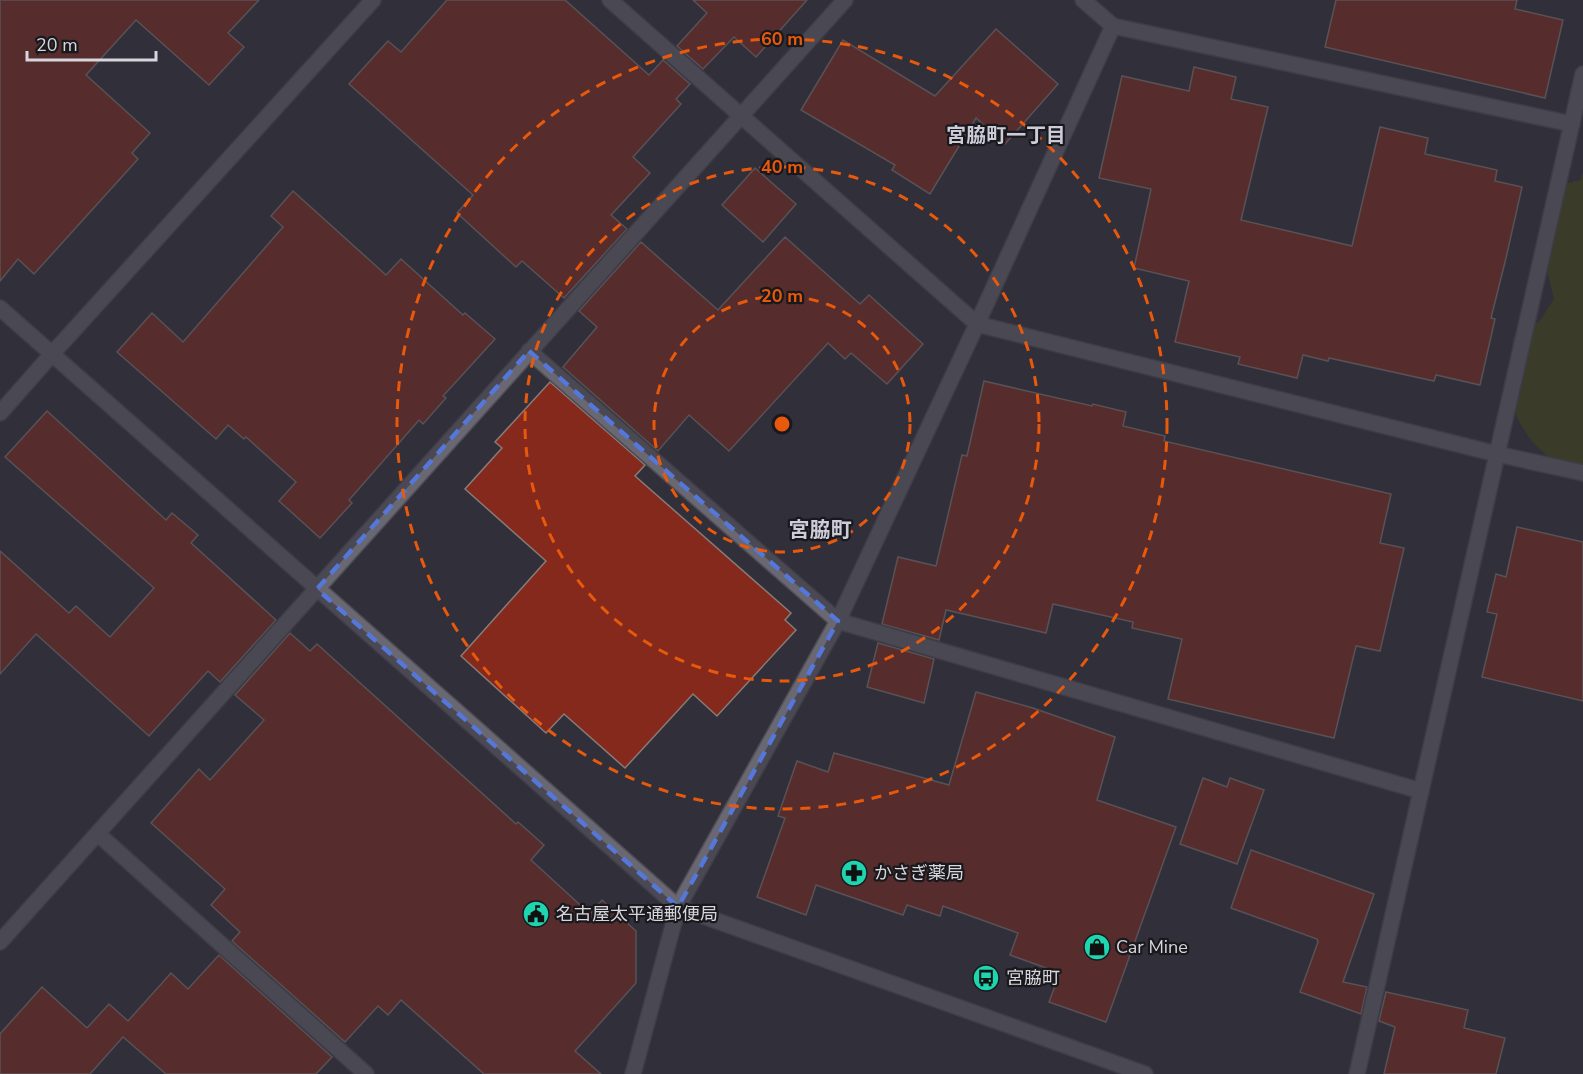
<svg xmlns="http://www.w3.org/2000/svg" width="1583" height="1074" font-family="'Nunito Sans','Noto Sans JP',sans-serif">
	<rect width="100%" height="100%" fill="#31303a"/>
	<path fill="#464d15" d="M1583,172V470L1560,469L1530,439L1517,418L1510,383L1513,338L1540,321L1554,299L1540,241L1552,187L1581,180Z"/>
	<g fill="#84291c" stroke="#887b78" stroke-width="1.5">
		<path d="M0,0H259L228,33L244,47L209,85L136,20L86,75L150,133L132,153L138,159L34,274L18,259L0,281Z"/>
		<path d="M447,0H565L649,75L663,60L690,84L676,99L681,104L633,157L650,173L611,215L627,229L564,298L522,261L516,267L457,213L473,195L349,84L388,41L401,52Z"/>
		<path d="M693,0H807L756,57L734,37L703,69L677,46L707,13Z"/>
		<path d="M1336,0H1517L1515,9L1563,20L1545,98L1325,47Z"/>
		<path d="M996,29L1058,84L1005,144L976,118L930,194L892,170L895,165L801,110L843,40L935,96Z"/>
		<path d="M1194,67L1236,77L1231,99L1268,107L1241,220L1352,246L1380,127L1428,138L1425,154L1497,170L1495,181L1522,187L1506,258L1491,318L1495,319L1480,385L1436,375L1434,381L1329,358L1328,361L1303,355L1297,378L1238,364L1240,357L1175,342L1189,281L1134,268L1151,189L1099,178L1122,76L1189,91Z"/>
		<path d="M755,168L796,204L763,242L722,205Z"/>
		<path d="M293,191L386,275L401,259L463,315L465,313L495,339L443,396L446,398L423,424L419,420L349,500L352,503L320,538L279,501L296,482L246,437L244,439L228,425L216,439L117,352L152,313L183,342L283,227L271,216Z"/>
		<path d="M785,237L860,304L869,295L923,344L887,384L851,353L845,359L828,343L729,451L689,415L658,451L563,367L597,327L579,311L641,242L718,310Z"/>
		<path d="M984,381L1092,406L1093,404L1126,412L1123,426L1165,436L1164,441L1391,494L1380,543L1404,548L1380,651L1356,646L1334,738L1168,699L1182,639L1132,628L1133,622L1053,604L1046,633L946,610L939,640L882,624L898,557L936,566L962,455L967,456Z"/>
		<path d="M550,382L645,465L635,476L791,613L785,620L796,630L717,716L693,694L625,768L564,714L546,733L461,656L546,561L465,489L502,448L495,442Z"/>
		<path d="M47,411L166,520L172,513L198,535L191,543L276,620L220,682L208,671L149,736L36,634L0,674V551L69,613L76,606L110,637L154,588L5,457Z"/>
		<path d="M1517,527L1583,542V701L1482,677L1497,614L1487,612L1496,574L1506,577Z"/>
		<path d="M290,633L310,651L317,644L516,824L518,822L544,845L531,860L590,914L602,900L636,931V983L575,1051L601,1074H484L401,1000L388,1015L378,1006L345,1042L232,941L240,932L211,905L225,889L151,823L199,769L210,780L264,720L235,695Z"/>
		<path d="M878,643L934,659L924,703L867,687Z"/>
		<path d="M976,692L1033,708L1115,737L1097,800L1176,827L1106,1022L1049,1002L1060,973L1010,955L1018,933L943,906L940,916L907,905L903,915L816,885L806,915L757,897L785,818L778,816L797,761L828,772L834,753L949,785Z"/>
		<path d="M1203,778L1227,787L1230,778L1264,790L1237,864L1180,844Z"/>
		<path d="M1251,850L1374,894L1343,982L1367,987L1361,1014L1300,992L1318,942L1317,939L1231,908Z"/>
		<path d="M219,955L332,1057L316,1074H166L123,1037L90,1074H0V1034L42,987L87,1028L109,1004L128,1021L171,973L188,989Z"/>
		<path d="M1386,992L1468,1010L1464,1028L1505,1038L1496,1074H1384L1395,1027L1379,1021Z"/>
	</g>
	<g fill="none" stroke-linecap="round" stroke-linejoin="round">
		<defs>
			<g id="minor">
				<path d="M610,0L977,324L1497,454L1583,473"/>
				<path d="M1083,0L1113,26L1572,124"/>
				<path d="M529,351L838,621L1421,791"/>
				<path d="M0,413L52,354"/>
				<path d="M98,834L366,1074"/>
				<path d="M0,942L845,0"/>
				<path d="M633,1074L678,907L838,621L977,324L1113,26"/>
				<path d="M1357,1074L1583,74"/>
			</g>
			<g id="tertiary">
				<path d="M0,308L678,907L1145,1074"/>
				<path d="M52,354L373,0"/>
			</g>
		</defs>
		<use href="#minor" stroke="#4e4d55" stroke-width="18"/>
		<use href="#tertiary" stroke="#4e4d55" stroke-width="18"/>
		<use href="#minor" stroke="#686772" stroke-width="15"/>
		<use href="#tertiary" stroke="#686772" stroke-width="15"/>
	</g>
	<path d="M0 0H1583V1074H0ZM529,351L838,621L678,907L317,589Z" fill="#31303a" fill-opacity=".55" fill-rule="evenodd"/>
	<path fill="none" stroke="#5477d9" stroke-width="4.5" stroke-dasharray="12 8" stroke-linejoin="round" d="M529,351L838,621L678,907L317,589Z"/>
	<g fill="none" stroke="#e8590c" stroke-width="3" stroke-dasharray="10 8">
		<circle cx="782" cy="424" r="128"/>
		<circle cx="782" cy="424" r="257"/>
		<circle cx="782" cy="424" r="385"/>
	</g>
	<defs>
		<symbol id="pharmacy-disc" viewBox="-11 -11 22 22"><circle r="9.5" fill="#1ed5b0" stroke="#19191d"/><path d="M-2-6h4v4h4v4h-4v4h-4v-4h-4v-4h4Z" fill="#111"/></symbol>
		<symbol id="civic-disc" viewBox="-11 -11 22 22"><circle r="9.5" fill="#1ed5b0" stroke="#19191d"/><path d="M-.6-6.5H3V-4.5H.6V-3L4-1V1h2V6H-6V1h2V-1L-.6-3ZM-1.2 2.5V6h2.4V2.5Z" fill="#111"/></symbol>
		<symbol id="shop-disc" viewBox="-11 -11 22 22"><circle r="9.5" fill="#1ed5b0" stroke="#19191d"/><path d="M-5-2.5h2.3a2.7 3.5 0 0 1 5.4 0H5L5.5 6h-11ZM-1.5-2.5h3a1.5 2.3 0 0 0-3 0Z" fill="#111"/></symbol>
		<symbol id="bus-disc" viewBox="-11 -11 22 22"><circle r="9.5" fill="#1ed5b0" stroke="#19191d"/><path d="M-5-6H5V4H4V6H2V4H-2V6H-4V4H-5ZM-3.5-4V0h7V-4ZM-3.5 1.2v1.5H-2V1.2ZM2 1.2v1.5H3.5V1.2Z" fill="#111"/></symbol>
	</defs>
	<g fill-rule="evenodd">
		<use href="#pharmacy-disc" x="839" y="858" width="30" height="30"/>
		<use href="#civic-disc" x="521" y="899" width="30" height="30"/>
		<use href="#shop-disc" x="1082" y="932" width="30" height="30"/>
		<use href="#bus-disc" x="971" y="963" width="30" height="30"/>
	</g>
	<g text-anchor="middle" stroke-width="4.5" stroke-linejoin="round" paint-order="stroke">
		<g font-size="18" fill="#d6d6dc" stroke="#19191d" text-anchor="start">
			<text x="874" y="879">かさぎ薬局</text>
			<text x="556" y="920">名古屋太平通郵便局</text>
			<text x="1116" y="953">Car Mine</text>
			<text x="1006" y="984">宮脇町</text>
		</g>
		<g font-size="20" font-weight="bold" fill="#cccbd8" stroke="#19191d">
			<text x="1006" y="142">宮脇町一丁目</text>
		</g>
		<g font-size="21" font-weight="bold" fill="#cccbd8" stroke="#19191d">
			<text x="820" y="537">宮脇町</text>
		</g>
	</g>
	<circle cx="782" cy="424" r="9" fill="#e8590c" stroke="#19191d" stroke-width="3"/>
	<g font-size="18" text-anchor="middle" font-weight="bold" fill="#e8590c" stroke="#19191d" stroke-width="4.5" stroke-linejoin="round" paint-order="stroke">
		<text x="782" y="45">60 m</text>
		<text x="782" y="173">40 m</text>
		<text x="782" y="302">20 m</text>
	</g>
	<path d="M27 51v9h129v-9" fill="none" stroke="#d6d6dc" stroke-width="3"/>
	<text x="36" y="51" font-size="18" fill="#d6d6dc" stroke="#19191d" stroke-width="4.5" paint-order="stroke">20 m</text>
</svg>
